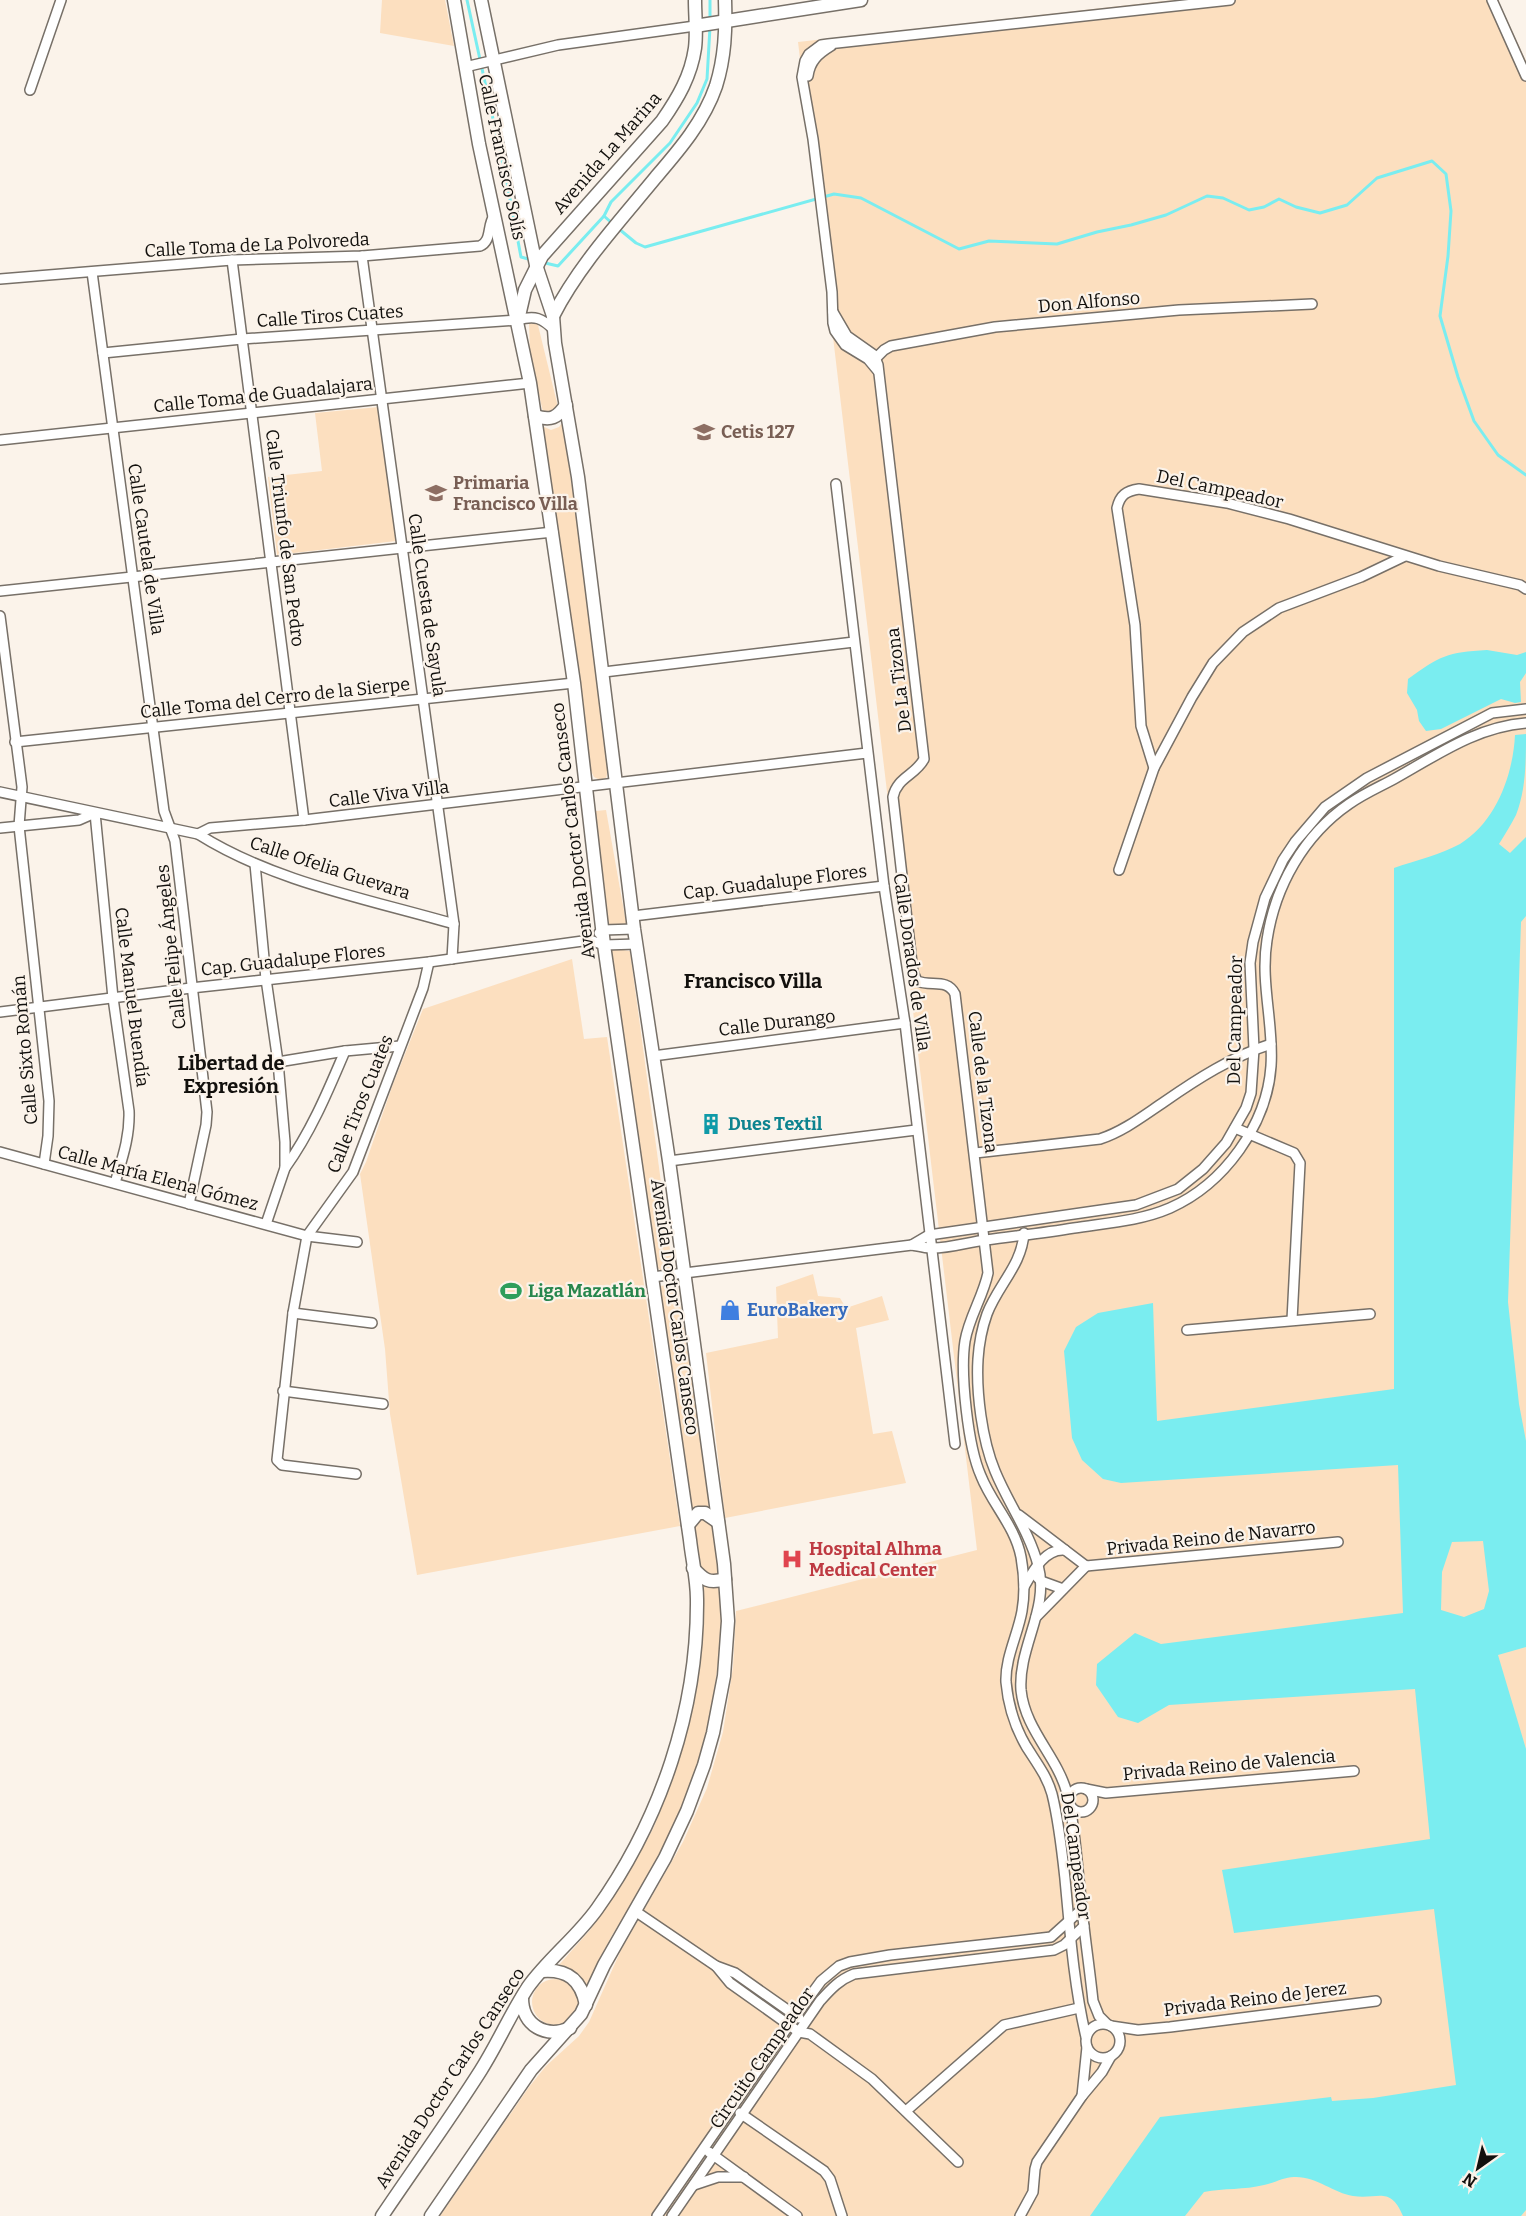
<svg xmlns="http://www.w3.org/2000/svg" width="1526" height="2216" font-family="Bitter,serif">
	<rect width="100%" height="100%" fill="#fbf3ea"/>
	<g fill="#fcdfbf">
		<path d="M382,0H445L454,46L380,33Z"/>
		<path d="M1174,0H1498L1526,61V2216H440L529,2087L546,2066L579,2036L589,2022L621,1950L683,1842L707,1788L723,1732L733,1667L736,1611L977,1550L798,42Z"/>
		<path d="M537,321L558,407L554,414L543,412L530,356L529,322Z"/>
		<path d="M379,407L396,541L277,555L268,477L322,471L315,413Z"/>
		<path d="M562,423L577,517L608,771L606,778L600,780L594,777L591,771L540,425L551,430L559,427Z"/>
		<path d="M606,810L627,928L607,927L588,815L596,811Z"/>
		<path d="M609,948L630,951L673,1272L663,1273L658,1268L653,1248Z"/>
		<path d="M572,959L584,1039L607,1037L680,1526L417,1575L390,1414L385,1349L360,1174L366,1162L393,1084L423,1009Z"/>
		<path d="M813,1274L818,1296L840,1298L846,1308L882,1296L889,1320L856,1328L873,1434L892,1431L906,1483L725,1518L706,1353L778,1338L776,1287Z"/>
		<path d="M677,1285L713,1512L721,1582V1644L711,1712L695,1774L682,1810L661,1855L611,1937L586,1987C579,1975 573,1967 559,1965L590,1930L623,1883L653,1829L673,1779L687,1725L702,1609L700,1564L656,1286Z"/>
		<circle cx="555" cy="2002" r="23"/>
	</g>
	<g fill="#7aedf0" fill-rule="evenodd">
		<path d="M1487,650L1517,655L1526,652V673L1520,682L1521,702L1515,703L1501,699L1441,729L1426,731L1419,721L1417,710L1407,693L1408,679C1440,656 1447,652 1487,650Z"/>
		<path d="M1526,734C1526,760 1526,790 1516,815C1511,825 1505,834 1499,844L1510,853L1526,837V916L1521,922L1508,1302L1519,1404L1526,1441V1647L1498,1655L1526,1749V2210L1521,2216H1403C1390,2185 1378,2200 1353,2196C1334,2193 1317,2177 1296,2177C1285,2176 1275,2183 1264,2185C1244,2190 1224,2188 1204,2192L1185,2216H1090L1160,2117L1331,2097L1332,2101L1373,2098L1456,2085L1434,1909L1234,1933L1222,1870L1430,1839L1415,1689L1169,1705L1138,1723L1118,1717L1096,1685L1097,1664L1135,1633L1161,1644L1403,1613L1398,1465L1121,1483L1103,1479L1082,1460L1072,1438L1064,1351L1076,1327L1098,1313L1153,1303L1157,1421L1394,1389V868C1414,861 1442,854 1460,844C1496,822 1513,775 1515,735ZM1483,1541L1489,1591L1484,1609L1464,1617L1441,1610L1442,1572L1452,1542Z"/>
	</g>
	<g fill="none" stroke-linecap="round" stroke-linejoin="round">
		<g stroke="#7aedf0" stroke-width="3">
			<path d="M467,0L507,183L521,257L532,260"/>
			<path d="M710,20V0"/>
			<path d="M614,225L604,216L611,202L670,143L697,103L707,79L710,27"/>
			<path d="M619,229L636,243L645,247L834,194L861,198L959,249L989,241L1057,244L1097,232L1131,225L1166,215L1207,196L1223,198L1249,210L1264,207L1279,199L1296,207L1320,213L1347,205L1377,178L1432,161L1446,174L1451,211L1448,256L1440,316L1458,377L1474,421L1498,455L1526,475"/>
			<path d="M541,262L558,266L604,216"/>
		</g>
		<defs>
			<g id="street">
				<path d="M1492,0L1526,76"/>
				<path d="M465,67L558,45L695,26"/>
				<path d="M808,76C810,61 818,54 831,46"/>
				<path d="M30,90L61,0"/>
				<path d="M362,256L454,924L452,959"/>
				<path d="M232,260L304,820"/>
				<path d="M92,272L164,811L175,841L207,1112L206,1125L189,1204"/>
				<path d="M0,279L232,260L362,256L480,246C492,241 487,225 494,216"/>
				<path d="M833,312L847,336L874,355L878,365L924,759C916,775 897,777 893,797L913,972L917,981C931,987 947,978 955,994L988,1273C983,1297 969,1317 965,1341C960,1373 968,1447 981,1476C992,1504 1015,1526 1021,1557C1024,1574 1025,1594 1022,1611C1018,1634 1005,1658 1006,1682C1008,1704 1015,1727 1026,1746C1036,1762 1047,1776 1052,1794C1059,1822 1062,1851 1065,1879C1070,1932 1074,1986 1086,2037"/>
				<path d="M103,353L242,339L518,320C535,315 542,318 554,330"/>
				<path d="M873,361L884,350L891,346L995,327L1179,310L1312,304"/>
				<path d="M878,371L868,359L845,345L835,331L833,323L832,292L813,139L802,77L805,61L809,54L821,45L828,44L1230,0"/>
				<path d="M0,440L530,383"/>
				<path d="M836,484L884,886L905,1023L955,1444"/>
				<path d="M0,591L553,532"/>
				<path d="M0,616L22,787L19,826L49,1101L48,1136L44,1164"/>
				<path d="M604,672L854,642"/>
				<path d="M15,742L574,683"/>
				<path d="M1154,768L1141,726L1135,625L1117,508C1120,495 1126,491 1139,489L1227,503L1289,519L1439,566L1520,585L1526,589"/>
				<path d="M0,792L198,834C274,882 368,899 454,924"/>
				<path d="M95,813L113,998L129,1111C130,1137 122,1159 115,1183"/>
				<path d="M0,828L79,820L95,813"/>
				<path d="M198,834L210,828L304,820L867,753"/>
				<path d="M255,864L266,979L278,1062L285,1142V1168L266,1224"/>
				<path d="M1119,870L1154,768L1192,697L1213,663L1243,632L1279,608L1361,577L1405,556"/>
				<path d="M633,916L884,886"/>
				<path d="M599,933L603,930L634,929"/>
				<path d="M0,1012L191,988L429,962L590,940L604,945L637,944"/>
				<path d="M653,1056L905,1023"/>
				<path d="M278,1062L345,1051L400,1046"/>
				<path d="M1235,1128L1294,1153L1300,1163L1292,1320"/>
				<path d="M0,1152L307,1236L357,1242"/>
				<path d="M975,1153L1100,1139C1124,1131 1143,1116 1164,1102C1197,1079 1233,1056 1271,1044"/>
				<path d="M669,1161L916,1130"/>
				<path d="M285,1168C311,1132 328,1091 345,1051"/>
				<path d="M1024,1233C1022,1265 998,1285 987,1314C982,1328 979,1344 978,1359C976,1392 982,1440 995,1471C1008,1503 1029,1531 1038,1565C1050,1608 1018,1647 1021,1690C1025,1730 1057,1756 1067,1793C1075,1824 1076,1856 1080,1888C1083,1925 1089,1963 1093,2001L1099,2016L1107,2024"/>
				<path d="M912,1245L929,1235L1136,1205L1178,1189L1203,1169L1226,1143L1246,1108L1251,1093L1254,1049L1250,963L1253,942L1265,898L1283,860L1295,842L1325,807L1367,778L1492,713L1526,709"/>
				<path d="M652,1277L912,1245C918,1246 924,1248 930,1248C948,1249 968,1242 986,1240C1015,1236 1044,1233 1074,1228C1106,1223 1140,1221 1170,1208C1224,1184 1267,1125 1271,1066C1274,1024 1260,983 1267,940C1275,886 1304,835 1349,804C1363,794 1379,787 1394,779C1437,755 1476,727 1526,723"/>
				<path d="M293,1313L372,1323"/>
				<path d="M1187,1330L1370,1314"/>
				<path d="M283,1391L383,1404"/>
				<path d="M356,1474L282,1465L277,1460L293,1313L307,1236L353,1172L423,988L429,962"/>
				<path d="M1019,1515L1086,1566"/>
				<path d="M1086,1566L1338,1542"/>
				<path d="M1037,1577L1041,1581L1063,1589"/>
				<path d="M1024,1587C1033,1571 1045,1548 1065,1550"/>
				<path d="M1036,1617L1086,1566"/>
				<circle cx="1081" cy="1800" r="12"/>
				<path d="M1086,1789L1106,1793L1354,1771"/>
				<path d="M635,1911L716,1966L735,1973L799,2018"/>
				<circle cx="1103" cy="2041" r="17"/>
				<path d="M1111,2026L1138,2030L1170,2027L1376,2001"/>
				<path d="M1082,2096L1087,2047"/>
				<path d="M906,2111L1004,2025L1079,2008"/>
				<path d="M740,2113L824,2171L830,2179L842,2216"/>
				<path d="M709,2152L797,2216"/>
				<path d="M958,2162L872,2079L810,2034L799,2032L789,2025L821,1981L839,1966L850,1962L890,1955L1051,1937L1082,1909"/>
				<path d="M694,2185L718,2177H744"/>
				<path d="M657,2216L789,2025L730,1983L716,1966"/>
				<path d="M672,2216L820,2001C831,1989 839,1980 854,1974L1054,1950L1064,1945L1084,1926"/>
				<path d="M1020,2216L1033,2192L1035,2169L1037,2162L1082,2096L1102,2072L1111,2056"/>
			</g>
			<g id="secondary">
				<path d="M695,26L861,0"/>
				<path d="M519,316L525,290L542,256L662,121C678,98 691,76 695,48C697,32 695,16 695,0"/>
				<path d="M553,316C579,265 620,221 656,177C680,149 704,121 716,86C725,57 726,30 725,0"/>
				<path d="M535,416C551,421 557,418 566,405"/>
				<path d="M688,1525L698,1513H705L718,1522"/>
				<path d="M693,1568C704,1580 709,1584 725,1579"/>
				<path d="M542,1971C567,1969 581,1979 586,2005"/>
				<path d="M522,1998C522,2025 546,2039 570,2028"/>
				<path d="M382,2216C415,2167 450,2119 481,2070C498,2043 511,2013 528,1987C548,1959 577,1937 597,1909C661,1819 698,1709 697,1599C697,1579 692,1559 690,1540L604,945L574,683L530,383L479,144L454,0"/>
				<path d="M431,2216L531,2070L581,2014L604,1965L665,1858L687,1811L704,1765L713,1733L724,1676L728,1621L724,1564L669,1161L634,929L578,477L555,343L553,316L536,265L481,0"/>
			</g>
		</defs>
		<use href="#street" stroke="#777068" stroke-width="12"/>
		<use href="#secondary" stroke="#777068" stroke-width="15"/>
		<use href="#street" stroke="#fff" stroke-width="9"/>
		<use href="#secondary" stroke="#fff" stroke-width="12"/>
	</g>
	<defs>
		<symbol id="university-bare" viewBox="-9 -9 18 18"><path d="M0-5L7-2L0 1L-7-2ZM-4 1L0 2.5L4 1V4Q0 6-4 4Z" fill="#8d6e63" stroke="#fbf3ea" stroke-width="2.5" paint-order="stroke"/></symbol>
		<symbol id="school-bare" viewBox="-9 -9 18 18"><path d="M0-5L7-2L0 1L-7-2ZM-4 1L0 2.5L4 1V4Q0 6-4 4Z" fill="#8d6e63" stroke="#fbf3ea" stroke-width="2.5" paint-order="stroke"/></symbol>
		<symbol id="building-bare" viewBox="-9 -9 18 18"><path d="M-4-6H4V6H1V3H-1V6H-4ZM-2.5-4.3h1.7v1.8h-1.7ZM.8-4.3h1.7v1.8H.8ZM-2.5-1h1.7V.8h-1.7ZM.8-1h1.7V.8H.8Z" fill="#0f9aa8" stroke="#fbf3ea" stroke-width="2.5" paint-order="stroke"/></symbol>
		<symbol id="stadium-bare" viewBox="-9 -9 18 18"><path d="M0-5a6.5 5 0 1 0 0 10a6.5 5 0 1 0 0-10ZM-3.5-1.8h7v3.6h-7Z" fill="#2e9e5b" stroke="#fbf3ea" stroke-width="2.5" paint-order="stroke"/></symbol>
		<symbol id="shop-bare" viewBox="-9 -9 18 18"><path d="M-5-2.5h2.3a2.7 3.5 0 0 1 5.4 0H5L5.5 6h-11ZM-1.5-2.5h3a1.5 2.3 0 0 0-3 0Z" fill="#3f7fe0" stroke="#fbf3ea" stroke-width="2.5" paint-order="stroke"/></symbol>
		<symbol id="hospital-bare" viewBox="-9 -9 18 18"><path d="M-5-5h3v3.5h4V-5h3V5h-3V1.5h-4V5h-3Z" fill="#e0444e" stroke="#fbf3ea" stroke-width="2.5" paint-order="stroke"/></symbol>
	</defs>
	<g fill-rule="evenodd">
		<use href="#university-bare" x="689" y="417" width="30" height="30"/>
		<use href="#school-bare" x="421" y="478" width="30" height="30"/>
		<use href="#building-bare" x="696" y="1109" width="30" height="30"/>
		<use href="#stadium-bare" x="496" y="1276" width="30" height="30"/>
		<use href="#shop-bare" x="715" y="1295" width="30" height="30"/>
		<use href="#hospital-bare" x="777" y="1544" width="30" height="30"/>
	</g>
	<g text-anchor="middle" stroke-width="4.5" stroke-linejoin="round" paint-order="stroke">
		<g font-size="18" fill="#12100d" stroke="#fbf3ea">
			<text transform="translate(607 153) rotate(-49)" y="6">Avenida La Marina</text>
			<text transform="translate(502 157) rotate(78)" y="6">Calle Francisco Solís</text>
			<text transform="translate(257 245) rotate(-3)" y="6">Calle Toma de La Polvoreda</text>
			<text transform="translate(1089 302) rotate(-5)" y="6">Don Alfonso</text>
			<text transform="translate(330 316) rotate(-4)" y="6">Calle Tiros Cuates</text>
			<text transform="translate(263 395) rotate(-6)" y="6">Calle Toma de Guadalajara</text>
			<text transform="translate(1220 489) rotate(12)" y="6">Del Campeador</text>
			<text transform="translate(285 538) rotate(83)" y="6">Calle Triunfo de San Pedro</text>
			<text transform="translate(146 549) rotate(82)" y="6">Calle Cautela de Villa</text>
			<text transform="translate(427 605) rotate(82)" y="6">Calle Cuesta de Sayula</text>
			<text transform="translate(899 680) rotate(-97)" y="6">De La Tizona</text>
			<text transform="translate(275 698) rotate(-6)" y="6">Calle Toma del Cerro de la Sierpe</text>
			<text transform="translate(389 794) rotate(-7)" y="6">Calle Viva Villa</text>
			<text transform="translate(573 831) rotate(-97)" y="6">Avenida Doctor Carlos Canseco</text>
			<text transform="translate(330 868) rotate(18)" y="6">Calle Ofelia Guevara</text>
			<text transform="translate(775 882) rotate(-7)" y="6">Cap. Guadalupe Flores</text>
			<text transform="translate(171 947) rotate(-96)" y="6">Calle Felipe Ángeles</text>
			<text transform="translate(293 960) rotate(-6)" y="6">Cap. Guadalupe Flores</text>
			<text transform="translate(912 962) rotate(82)" y="6">Calle Dorados de Villa</text>
			<text transform="translate(132 997) rotate(83)" y="6">Calle Manuel Buendía</text>
			<text transform="translate(1235 1020) rotate(-89)" y="6">Del Campeador</text>
			<text transform="translate(777 1023) rotate(-7)" y="6">Calle Durango</text>
			<text transform="translate(25 1050) rotate(-95)" y="6">Calle Sixto Román</text>
			<text transform="translate(983 1082) rotate(83)" y="6">Calle de la Tizona</text>
			<text transform="translate(360 1104) rotate(-68)" y="6">Calle Tiros Cuates</text>
			<text transform="translate(158 1178) rotate(15)" y="6">Calle María Elena Gómez</text>
			<text transform="translate(675 1307) rotate(82)" y="6">Avenida Doctor Carlos Canseco</text>
			<text transform="translate(1211 1538) rotate(-6)" y="6">Privada Reino de Navarro</text>
			<text transform="translate(1229 1765) rotate(-5)" y="6">Privada Reino de Valencia</text>
			<text transform="translate(1076 1856) rotate(82)" y="6">Del Campeador</text>
			<text transform="translate(1255 1999) rotate(-7)" y="6">Privada Reino de Jerez</text>
			<text transform="translate(762 2058) rotate(-55)" y="6">Circuito Campeador</text>
			<text transform="translate(450 2078) rotate(-57)" y="6">Avenida Doctor Carlos Canseco</text>
		</g>
		<g font-size="18" font-weight="bold" fill="#785e54" stroke="#fbf3ea" text-anchor="start">
			<text x="721" y="438">Cetis 127</text>
			<text x="453" y="489">Primaria<tspan x="453" dy="21">Francisco Villa</tspan></text>
		</g>
		<g font-size="18" font-weight="bold" fill="#0d838f" stroke="#fbf3ea" text-anchor="start">
			<text x="728" y="1130">Dues Textil</text>
		</g>
		<g font-size="18" font-weight="bold" fill="#27864d" stroke="#fbf3ea" text-anchor="start">
			<text x="528" y="1297">Liga Mazatlán</text>
		</g>
		<g font-size="18" font-weight="bold" fill="#366cbe" stroke="#fbf3ea" text-anchor="start">
			<text x="747" y="1316">EuroBakery</text>
		</g>
		<g font-size="18" font-weight="bold" fill="#be3a42" stroke="#fbf3ea" text-anchor="start">
			<text x="809" y="1555">Hospital Alhma<tspan x="809" dy="21">Medical Center</tspan></text>
		</g>
		<g font-size="20" font-weight="bold" fill="#12100d" stroke="#fbf3ea">
			<text x="753" y="988">Francisco Villa</text>
			<text x="231" y="1070">Libertad de<tspan x="231" dy="23">Expresión</tspan></text>
		</g>
	</g>
	<g transform="translate(1478 2168) rotate(214)" stroke="#fbf3ea" stroke-width="4.5" paint-order="stroke">
	<path d="M0-4.5L10 22L0 15L-10 22Z" fill="#12100d"/>
	<text y="-9" font-size="16" font-weight="bold" text-anchor="middle" fill="#12100d">N</text>
	</g>
</svg>
